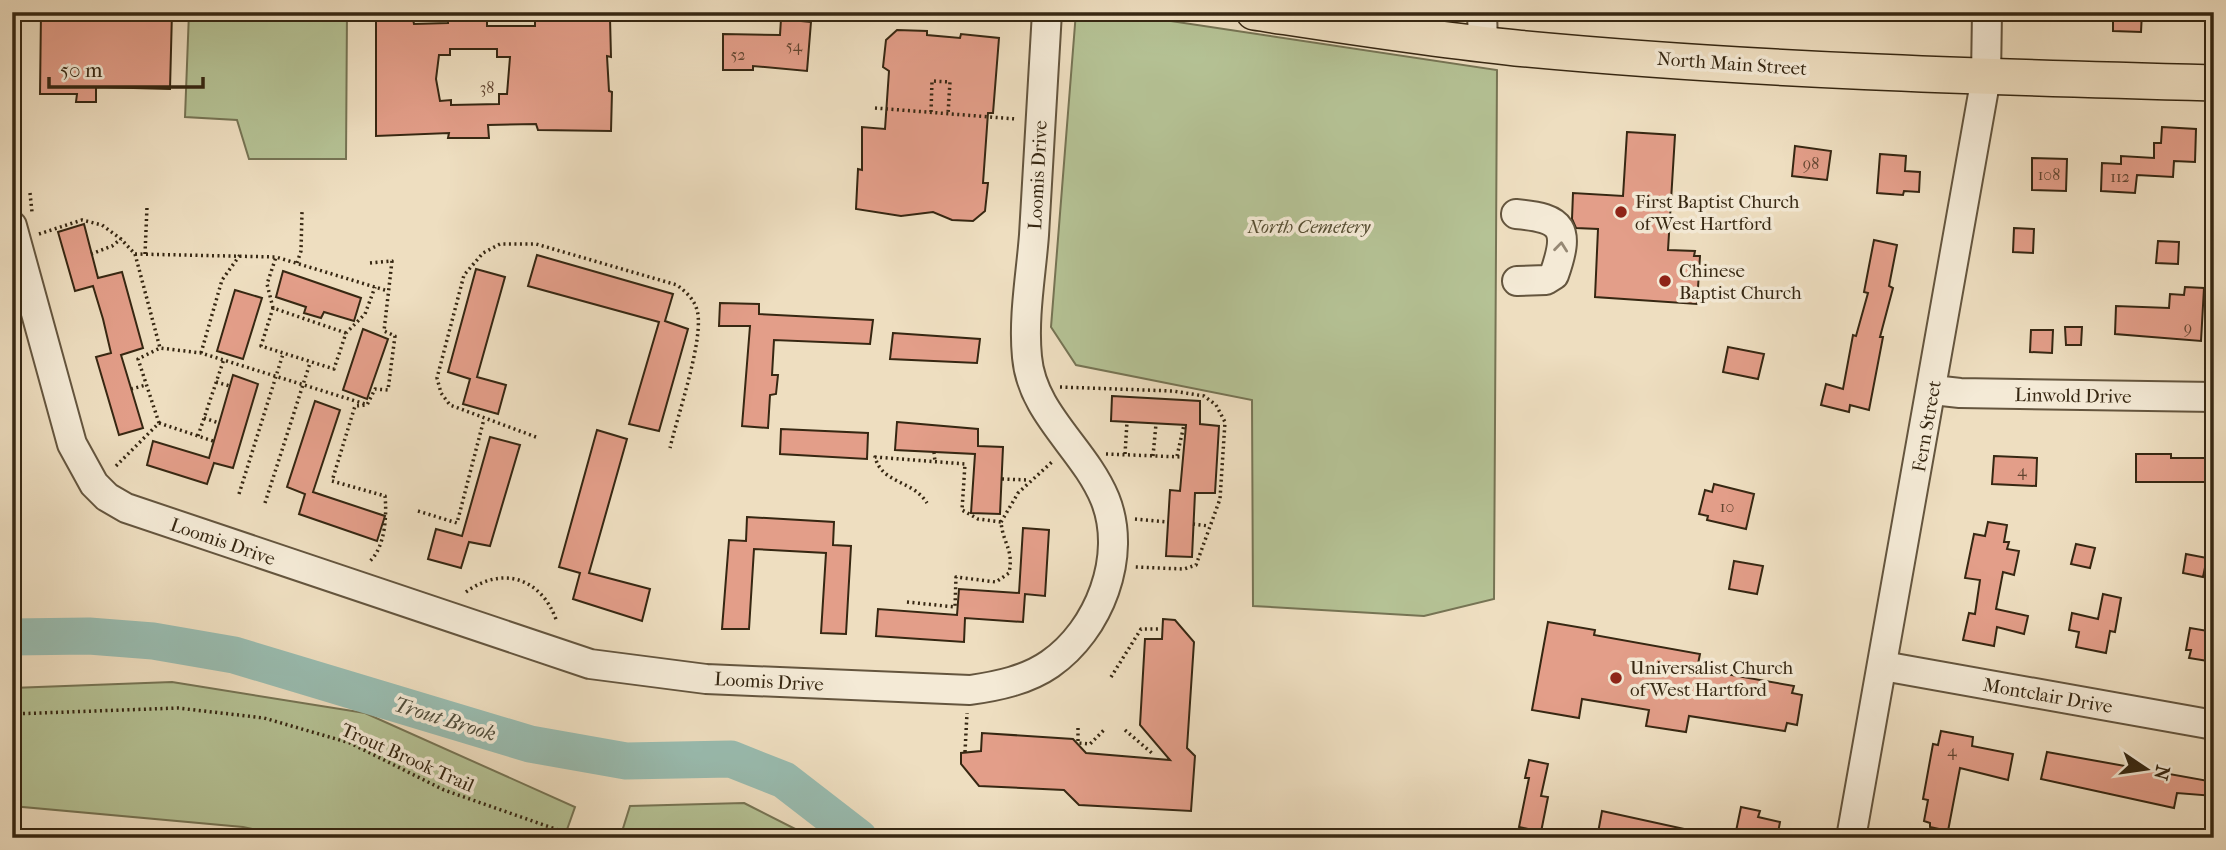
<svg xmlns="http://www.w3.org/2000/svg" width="2226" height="850" font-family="'IM FELL French Canon',serif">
	<rect width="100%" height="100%" fill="#eedec0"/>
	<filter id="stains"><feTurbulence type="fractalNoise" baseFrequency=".00286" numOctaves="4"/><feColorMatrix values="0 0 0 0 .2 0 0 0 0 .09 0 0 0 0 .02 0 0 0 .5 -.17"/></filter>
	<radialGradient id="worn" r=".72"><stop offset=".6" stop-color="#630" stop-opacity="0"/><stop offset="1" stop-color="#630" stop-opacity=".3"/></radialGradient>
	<g fill="#b5c295" stroke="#767454" stroke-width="2">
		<path d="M189,12H347L346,159H249L237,120L185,117Z"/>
		<path d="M1076,12H1111L1497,70L1494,599L1424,616L1253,606L1252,400L1076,365L1051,327Z"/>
		<path d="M172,682L365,713L575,807L564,838H297L243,827L12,806V688Z"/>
		<path d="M744,803L813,838H620L630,806Z"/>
	</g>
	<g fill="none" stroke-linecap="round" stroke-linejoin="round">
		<path stroke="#99bcb0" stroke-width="37" d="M12,637L89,636L153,641L234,655L530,744L626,761L731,759L784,780L859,838"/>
	</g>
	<g fill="#e39e89" stroke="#362712" stroke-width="2" fill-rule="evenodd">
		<path d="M41,12H172L170,89L96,87V102H76L77,94H40Z"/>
		<path d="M2113,12H2142L2141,32L2113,31Z"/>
		<path d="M573,17L610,18L611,57L607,56L609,91L612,92L611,131L538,130L536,124L488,125L489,138H448L449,133L376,136V20L413,19L414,24L448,23V18H487V26H535V20H573ZM450,49H497V57H510L507,94H499V104L451,105V100L440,101L436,79L439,55H450Z"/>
		<path d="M781,19L811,22L807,71L753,66V70H723V34L780,35Z"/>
		<path d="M897,30L927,31V35L960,38L961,34L999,38L993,113H988L983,183H988L985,211L973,221L952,220L933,212L901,216L856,209L858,169L862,170V127L885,129L889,71L883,67L886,40Z"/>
		<path d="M2162,127L2196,129L2195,162L2174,161L2173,177L2137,175L2135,193L2101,191L2102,163L2121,164V156L2154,158V143H2161Z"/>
		<path d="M1627,132L1675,135L1668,250L1695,251L1694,256H1700L1697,304L1595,297L1598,229L1576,228L1572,219L1573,193L1623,196Z"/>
		<path d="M1795,146L1831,151L1827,180L1792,176Z"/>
		<path d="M1880,154L1906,156L1905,171L1920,172L1919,192L1904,191L1903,195L1877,193Z"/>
		<path d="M2032,158L2067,159L2066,191L2032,190Z"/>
		<path d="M84,224L98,278L122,272L143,348L121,355L143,428L119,435L96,357L111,353L103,319L93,286L75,291L58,232Z"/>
		<path d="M2014,228L2034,229L2033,253L2013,252Z"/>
		<path d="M1874,240L1897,245L1889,286L1893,288L1880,337H1883L1869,410L1850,405L1849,412L1821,405L1826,384L1843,389L1853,335L1856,336L1868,293L1864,292Z"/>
		<path d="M2158,241L2179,242L2178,264L2156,263Z"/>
		<path d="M537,255L673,294L665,321L688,329L659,431L629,424L659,322L528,286Z"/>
		<path d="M476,269L505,277L477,377L506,385L498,414L463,404L470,379L448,372Z"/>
		<path d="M283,271L361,298L354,321L324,312L321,318L304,313L306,307L276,297Z"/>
		<path d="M2185,287L2204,288L2201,341L2115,334L2116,306L2169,308L2170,294L2184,295Z"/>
		<path d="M235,290L262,298L243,359L217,351Z"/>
		<path d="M720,303L759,304V314L873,320L870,344L774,340L772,375H778L776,394L770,395L768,428L742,426L750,326H719Z"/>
		<path d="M2065,327H2082L2081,345H2066Z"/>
		<path d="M363,329L388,339L367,399L343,390Z"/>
		<path d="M2031,330H2053L2052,353L2030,352Z"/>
		<path d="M893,333L980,339L977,363L890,359Z"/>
		<path d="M1728,347L1764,354L1758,379L1723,372Z"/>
		<path d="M233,375L258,384L233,468L214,463L207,484L147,465L153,441L209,458Z"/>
		<path d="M1112,396L1200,401V424L1219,426L1215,493H1195L1192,557L1166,556L1170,490L1180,491L1186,425L1111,421Z"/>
		<path d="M315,401L340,410L313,492L385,516L377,541L299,514L305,494L287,487Z"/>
		<path d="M897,422L978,429V446L1003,447L1000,514L971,513L975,454L895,450Z"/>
		<path d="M781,429L868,433L867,459L780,454Z"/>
		<path d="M597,430L627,439L589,573L650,589L642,621L573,599L580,573L559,567Z"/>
		<path d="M490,437L520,445L490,546L469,542L461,568L428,559L436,529L462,536Z"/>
		<path d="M2136,454H2171V458H2214V482H2136Z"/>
		<path d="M1994,456L2037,458L2036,486L1992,484Z"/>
		<path d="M1714,484L1754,494L1746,529L1707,520L1708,516L1699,514L1705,490L1712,492Z"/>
		<path d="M747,517L834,522L833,545L851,546L846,634L821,633L826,553L754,549L749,629H722L729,540L746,541Z"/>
		<path d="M1988,522L2007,525L2004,542H2009L2007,549L2019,551L2014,575L2003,572L1996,609L2028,616L2024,634L1997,627L1994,646L1963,640L1969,613L1975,614L1980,580L1965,578L1974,534L1985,536Z"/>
		<path d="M1023,528L1049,530L1045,596L1025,594L1023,622L965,618L964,642L876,636L878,609L957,615L959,589L1019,593Z"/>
		<path d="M2076,544L2095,548L2090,568L2071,564Z"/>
		<path d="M2186,554L2207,558L2203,577L2183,573Z"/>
		<path d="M1734,561L1763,566L1757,594L1729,589Z"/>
		<path d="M2103,594L2121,598L2115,632L2110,631L2106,653L2076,647L2079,632L2069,630L2072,613L2098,619Z"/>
		<path d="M1163,619L1175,620L1194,642L1187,748L1195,756L1191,811L1079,805L1064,790L979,786L961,764V753L981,751L982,733L1073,739L1086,753L1170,760L1140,725L1145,639H1162Z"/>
		<path d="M1548,622L1595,630L1594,635L1700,654L1697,669L1794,686L1792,693L1802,695L1797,725L1787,723L1785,731L1689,716L1686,732L1646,726L1649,710L1582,699L1579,718L1532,710Z"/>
		<path d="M2190,628L2214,632V662L2189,658L2191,650H2186Z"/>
		<path d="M1941,731L1973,737L1972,746L2013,754L2008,780L1960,768L1948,831L1930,827V823L1924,821L1928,800L1923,799L1933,744L1938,745Z"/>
		<path d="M2047,752L2214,782V796L2177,793L2174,808L2041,779Z"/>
		<path d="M1529,760L1548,764L1541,796L1548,797L1541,832L1519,827L1529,778H1525Z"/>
		<path d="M1741,807L1760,811L1758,817L1780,822L1777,838L1735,836Z"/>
		<path d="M1602,811L1689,830L1688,838H1597Z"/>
	</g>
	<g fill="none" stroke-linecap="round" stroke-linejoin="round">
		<defs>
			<g id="minor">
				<path d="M1482,12L1483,44"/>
				<path d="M1516,214C1564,218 1570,229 1554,275L1546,280L1517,281"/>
				<path d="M12,226L72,444L94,484L107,497L126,508L590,664L706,679L970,690C998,686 1027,680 1050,664C1099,630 1128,556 1105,499C1084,448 1032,414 1027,357C1023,317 1031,275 1034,235C1038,161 1043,86 1047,12"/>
				<path d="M1933,390L1960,393L2214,397"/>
				<path d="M1883,666L2214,725"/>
				<path d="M1851,838L1986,77L1987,12"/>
			</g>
			<path id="major" d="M1254,12C1340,25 1428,39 1516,48C1748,70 1981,77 2214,83"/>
		</defs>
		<use href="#minor" stroke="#64553e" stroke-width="32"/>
		<use href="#major" stroke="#362712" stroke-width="38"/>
		<g stroke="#362712" stroke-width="3.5" stroke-dasharray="2 3.5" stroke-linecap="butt">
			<path d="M875,108L1016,119"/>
			<path d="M931,112L932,81L950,82L948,114"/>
			<path d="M30,193L32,212"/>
			<path d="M39,234L82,220L102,225L121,239L135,254L160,348"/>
			<path d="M91,254L112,246L121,239"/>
			<path d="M135,254L276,257L388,291"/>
			<path d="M145,254L147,207"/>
			<path d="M297,263L301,251L302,212"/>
			<path d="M370,263L392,261L384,331L395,336L388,390L375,389L367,405L355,406L332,481L385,496C387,516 385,547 370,561"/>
			<path d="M273,308L267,284L276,257"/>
			<path d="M346,333L273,308L261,346L334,369L346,333L365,314L375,287"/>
			<path d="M201,353L222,280L240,255"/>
			<path d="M216,382L230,386"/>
			<path d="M1060,387L1173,391L1204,396L1216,405L1225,422L1220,499L1196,565L1184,569L1135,567"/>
			<path d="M131,389L146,385"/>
			<path d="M204,418L219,423"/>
			<path d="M159,423L138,359L160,348L201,353L365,404"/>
			<path d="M159,423L213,441"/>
			<path d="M198,436L224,359"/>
			<path d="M536,437L450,405L441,393L437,378L464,275L483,253L500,244H536L677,285C686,292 694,299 697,310C705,337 677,417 670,448"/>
			<path d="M934,452L935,462"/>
			<path d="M1106,454L1182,457"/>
			<path d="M1125,454L1127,422"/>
			<path d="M1153,456L1156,424"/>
			<path d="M1177,456L1184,425"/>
			<path d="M116,466L159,423"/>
			<path d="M1002,479L1029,480"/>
			<path d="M239,494L283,354"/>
			<path d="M265,503L310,363"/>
			<path d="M418,511L457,523L484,419"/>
			<path d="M1135,519L1168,522"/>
			<path d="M1001,522L1018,493L1053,461"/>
			<path d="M1193,524L1209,526"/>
			<path d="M466,592C503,565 542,578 557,622"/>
			<path d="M907,602L955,607L956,577L996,582L1009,573C1014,549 1003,544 1001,522L978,519L962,510L965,464L875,457C882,484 913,480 927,503"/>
			<path d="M1111,677L1141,629H1161"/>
			<path d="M12,714L178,708L264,718L350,743L444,790L581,838"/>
			<path d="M1078,728V743L1090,744L1105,729"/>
			<path d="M1125,730L1153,754"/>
			<path d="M965,752L967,713"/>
		</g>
		<use href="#minor" stroke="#f4ead6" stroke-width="28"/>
		<use href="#major" stroke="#eedec0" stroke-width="35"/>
	</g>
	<defs><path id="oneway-chevron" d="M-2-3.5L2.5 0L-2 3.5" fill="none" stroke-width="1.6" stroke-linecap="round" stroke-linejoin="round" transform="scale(1.75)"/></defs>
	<use stroke="#958874" href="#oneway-chevron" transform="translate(1561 247) rotate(-84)"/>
	<g fill="#8f2418" stroke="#f4ead6" stroke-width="2.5">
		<circle cx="1621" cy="212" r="7"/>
		<circle cx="1665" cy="281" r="7"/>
		<circle cx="1616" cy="678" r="7"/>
	</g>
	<g text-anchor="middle" stroke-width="7" stroke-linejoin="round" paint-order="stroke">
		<g font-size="16" fill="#614530">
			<text x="794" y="51">54</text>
			<text x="738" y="60">52</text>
			<text x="487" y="93">38</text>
			<text x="1811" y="169">98</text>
			<text x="2049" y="180">108</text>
			<text x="2120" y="182">112</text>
			<text x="2188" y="333">9</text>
			<text x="2022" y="476">4</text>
			<text x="1727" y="512">10</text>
			<text x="1952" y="756">4</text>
		</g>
		<g font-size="19" fill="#362712" stroke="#f4ead6">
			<text transform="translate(1732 63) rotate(4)" y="7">North Main Street</text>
			<text transform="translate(1037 175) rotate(-87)" y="7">Loomis Drive</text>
			<text transform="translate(2073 395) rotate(1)" y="7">Linwold Drive</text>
			<text transform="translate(1926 426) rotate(-80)" y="7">Fern Street</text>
			<text transform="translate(223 541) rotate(19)" y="7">Loomis Drive</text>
			<text transform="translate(769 681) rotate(3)" y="7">Loomis Drive</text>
			<text transform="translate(2048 695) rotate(10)" y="7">Montclair Drive</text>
			<text transform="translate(408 757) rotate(24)" y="7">Trout Brook Trail</text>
		</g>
		<g font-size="19" fill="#362712" stroke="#f4ead6" text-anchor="start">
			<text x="1635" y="208">First Baptist Church<tspan x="1635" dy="22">of West Hartford</tspan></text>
			<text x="1679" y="277">Chinese<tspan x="1679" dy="22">Baptist Church</tspan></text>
			<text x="1630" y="674">Universalist Church<tspan x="1630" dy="22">of West Hartford</tspan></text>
		</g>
		<g font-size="19" font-style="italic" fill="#564e33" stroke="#f4ead6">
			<text x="1309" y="233">North Cemetery</text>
		</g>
		<g font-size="21" font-style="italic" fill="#4f4c3a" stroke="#f4ead6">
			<text transform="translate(445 719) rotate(17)" y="7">Trout Brook</text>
		</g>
	</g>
	<rect width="2226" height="850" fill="none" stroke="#eedec0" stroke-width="42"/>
	<rect x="14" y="14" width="2198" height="822" fill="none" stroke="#362712" stroke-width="3.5"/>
	<rect x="21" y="21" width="2184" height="808" fill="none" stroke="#362712" stroke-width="2"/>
	<g transform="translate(2146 769) rotate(103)" stroke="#f4ead6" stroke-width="5" paint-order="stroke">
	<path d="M0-5L12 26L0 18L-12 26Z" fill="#362712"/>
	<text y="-10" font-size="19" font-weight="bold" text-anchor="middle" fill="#362712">N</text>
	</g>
	<path d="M49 77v10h154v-10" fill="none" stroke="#362712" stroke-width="3.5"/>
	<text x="60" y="77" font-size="21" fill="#362712" stroke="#f4ead6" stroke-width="5" paint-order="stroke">50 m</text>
	<rect width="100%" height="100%" filter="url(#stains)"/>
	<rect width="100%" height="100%" fill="url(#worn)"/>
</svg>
